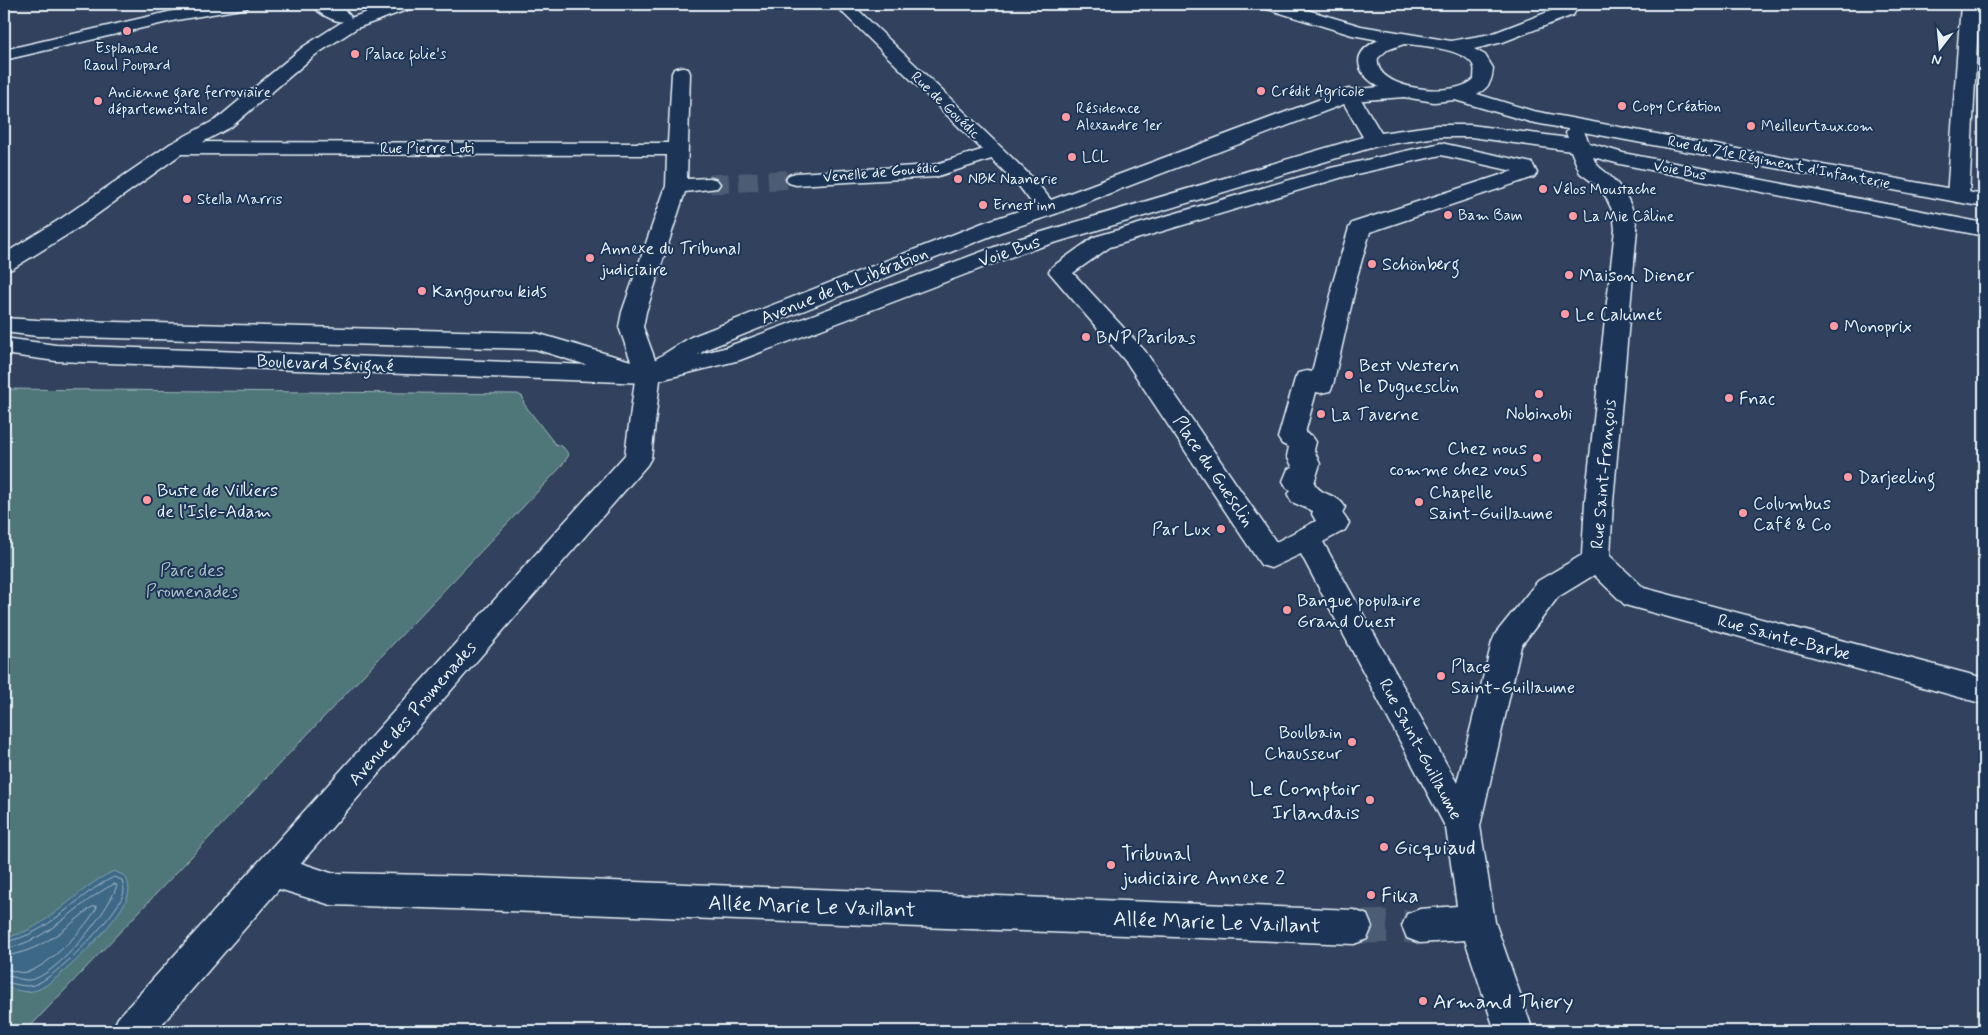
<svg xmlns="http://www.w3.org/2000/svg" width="1988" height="1035" font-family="Mynerve,sans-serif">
	<rect width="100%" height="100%" fill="#32415e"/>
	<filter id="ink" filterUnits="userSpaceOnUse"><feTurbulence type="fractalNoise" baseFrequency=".02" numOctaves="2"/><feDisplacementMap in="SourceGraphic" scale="10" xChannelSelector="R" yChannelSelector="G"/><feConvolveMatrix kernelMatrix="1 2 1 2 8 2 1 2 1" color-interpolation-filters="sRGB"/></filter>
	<g filter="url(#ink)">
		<path fill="#507779" stroke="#9cb4b8" d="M4,389L518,394L523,397L524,404L555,444L563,447L569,455L560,468L26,1031H4Z"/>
		<path fill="#3e6886" stroke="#829fb4" d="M114,871L125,876C129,883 130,890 127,898C121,918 58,983 37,990C24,994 16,990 4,986V938C49,930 74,889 114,871Z"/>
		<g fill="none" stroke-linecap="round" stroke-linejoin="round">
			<g stroke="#a4baca" stroke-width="1">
				<path d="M4,942C52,934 72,897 114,877L122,880C123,885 125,890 123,895C115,917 56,978 34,985C24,988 14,983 4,982"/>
				<path d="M4,949C52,940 73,905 114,884L117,885C110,910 57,976 30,980C22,981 13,976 4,975"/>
				<path d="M4,956C39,952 63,931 89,909L94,906L97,907C88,926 47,968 27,972C20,974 11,970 4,968"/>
			</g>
			<path stroke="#4d5b75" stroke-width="19" stroke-dasharray="19 10" stroke-linecap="butt" d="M710,184L796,179"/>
			<path stroke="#4d5b75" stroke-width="33" stroke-dasharray="33 17" stroke-linecap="butt" d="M1354,927L1420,926"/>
			<defs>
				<g id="minor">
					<path d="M212,4H250L247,8L241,9L177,20L4,60V50L177,10Z"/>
					<path d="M311,4C326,3 342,4 351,17L348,21C337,24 318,14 311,4Z"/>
					<path d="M1961,4H1979L1969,196L1965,200L1958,202L1951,200L1947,196Z"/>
					<path d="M681,67L688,69L690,73L687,179L710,178L717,180L720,184L717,188L685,192L646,312L643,327L657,365L724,348L1008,242L1363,137L1339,95L1342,91L1349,89L1356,91L1381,133L1437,125H1471L1568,138L1566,133L1569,129L1576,127L1583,129L1589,143L1623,153L1984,223V236L1620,164L1593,157C1597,168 1603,169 1611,177C1626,192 1634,207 1637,229L1613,502L1610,556L1644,588L1984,678V704L1625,605L1594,575L1558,597L1521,646L1480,826L1495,922L1533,1031H1495L1465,940L1420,943L1407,938L1402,926L1407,914L1420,909L1457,906L1446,828L1301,554L1271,568L1261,565L1127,363L1049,272L1052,267L1094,237L1331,168L1441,143L1532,163L1537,173L1534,177L1370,232L1354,287L1355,289L1333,385L1330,391L1321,393L1316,392L1305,433L1312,436L1316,442L1314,450L1320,464L1314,483C1322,497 1337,493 1345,507L1342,513L1349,523L1345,530L1323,542L1457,783L1492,642L1496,633L1538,581L1582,555L1585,502L1615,229L1613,212L1606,197L1595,184L1580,173L1571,151L1471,137H1437L1377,146L1024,252L740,360L660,380L651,458L647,465L301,863L331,873L483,876L1354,910L1367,915L1372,927L1367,939L1354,944L483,910L331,905L279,889L156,1031H112L118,1018L625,455L635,380L535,349L37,336L4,332V318L37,320L536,333L631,361L619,327L622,312L666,186L667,155L177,154L170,152L167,148L170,144L177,142L668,143L672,73L674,69ZM1441,155L1513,171L1352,223L1349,228L1331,289L1332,291L1312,372L1307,371L1298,373L1295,379L1278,438L1282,444L1289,447L1287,456L1293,468L1288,469L1283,481L1287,488L1291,490L1288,495L1292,502L1313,511L1312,514L1316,521L1276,542L1145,351L1073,273L1110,247L1343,177Z"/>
					<path d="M994,146L1001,148L1004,152L1001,156L935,177L796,185L789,183L786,179L789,175L796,173L933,165Z"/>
				</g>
				<g id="major">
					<path d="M390,4H415L412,8L357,28L315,55L231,127L184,152L78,228L12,269L4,271V254L62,218L170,144L217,119L303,47L345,20Z"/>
					<path d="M834,4H852L1033,178L1051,200L1342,91L1379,87C1355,73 1350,52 1379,40L1352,35L1264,8L1262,4H1287L1361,26L1451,41L1491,34L1561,7L1563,4H1580L1573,15L1503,42L1474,49L1485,55L1493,68C1492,81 1489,88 1477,94L1533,111L1984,195V207L1530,122L1455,100L1434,102L1404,97L1352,101L1055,214L1001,232L707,349L657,381L648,383L56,361L4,354V338L56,345L643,367L691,337L985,222L1034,206L1019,186ZM1404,44C1420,45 1468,49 1474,67C1475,70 1474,75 1474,79C1455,99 1372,90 1378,58L1387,50Z"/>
				</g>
			</defs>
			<use href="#minor" stroke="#e8f1f8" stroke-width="3"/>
			<use href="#major" stroke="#e8f1f8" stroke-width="3"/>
			<use href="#minor" fill="#1d3557" fill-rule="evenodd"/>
			<use href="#major" fill="#1d3557" fill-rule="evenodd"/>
		</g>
	</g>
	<g fill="#ff9aa2" stroke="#1d3557" stroke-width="2">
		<circle cx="127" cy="31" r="5"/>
		<circle cx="355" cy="54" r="5"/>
		<circle cx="1261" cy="91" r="5"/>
		<circle cx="98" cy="101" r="5"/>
		<circle cx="1622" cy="106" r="5"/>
		<circle cx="1066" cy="117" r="5"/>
		<circle cx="1751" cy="126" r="5"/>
		<circle cx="1072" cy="157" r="5"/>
		<circle cx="958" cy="179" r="5"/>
		<circle cx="1543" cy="189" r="5"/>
		<circle cx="187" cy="199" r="5"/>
		<circle cx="983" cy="205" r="5"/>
		<circle cx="1448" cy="215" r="5"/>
		<circle cx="1573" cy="216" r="5"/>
		<circle cx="590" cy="258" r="5"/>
		<circle cx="1372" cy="264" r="5"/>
		<circle cx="1569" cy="275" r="5"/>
		<circle cx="422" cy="291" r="5"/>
		<circle cx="1565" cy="314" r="5"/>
		<circle cx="1834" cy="326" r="5"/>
		<circle cx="1086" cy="337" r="5"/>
		<circle cx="1349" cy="375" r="5"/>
		<circle cx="1539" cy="394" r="5"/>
		<circle cx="1729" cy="398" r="5"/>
		<circle cx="1321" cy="414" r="5"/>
		<circle cx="1537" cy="458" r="5"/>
		<circle cx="1848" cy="477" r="5"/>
		<circle cx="147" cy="500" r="5"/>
		<circle cx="1419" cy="502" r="5"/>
		<circle cx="1743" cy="513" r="5"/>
		<circle cx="1221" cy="529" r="5"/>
		<circle cx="1287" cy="610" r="5"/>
		<circle cx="1441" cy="676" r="5"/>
		<circle cx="1352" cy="742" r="5"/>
		<circle cx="1370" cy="800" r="5"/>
		<circle cx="1384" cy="847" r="5"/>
		<circle cx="1111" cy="865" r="5"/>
		<circle cx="1371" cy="895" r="5"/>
		<circle cx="1423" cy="1001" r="5"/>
	</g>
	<g text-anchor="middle" stroke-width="4" stroke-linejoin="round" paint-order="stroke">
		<g font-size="15" fill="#e8f1f8" stroke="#1d3557" text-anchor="start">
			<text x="127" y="53" text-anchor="middle">Esplanade<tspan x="127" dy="17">Raoul Poupard</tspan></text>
			<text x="365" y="59">Palace folie's</text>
			<text x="1271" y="96">Crédit Agricole</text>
			<text x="108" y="97">Ancienne gare ferroviaire<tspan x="108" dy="17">départementale</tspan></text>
			<text x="1632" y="111">Copy Création</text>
			<text x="1076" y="113">Résidence<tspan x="1076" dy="17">Alexandre 1er</tspan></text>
			<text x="1761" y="131">Meilleurtaux.com</text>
			<text x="1082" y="162">LCL</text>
			<text x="968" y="184">NBK Naanerie</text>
			<text x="1553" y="194">Vélos Moustache</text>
			<text x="197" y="204">Stella Marris</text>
			<text x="993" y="210">Ernest'inn</text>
			<text x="1458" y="220">Bam Bam</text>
			<text x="1583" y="221">La Mie Câline</text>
		</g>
		<g font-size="15" fill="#e8f1f8" stroke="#1d3557">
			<text transform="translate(946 105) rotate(44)" y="5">Rue de Gouédic</text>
			<text x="427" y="153">Rue Pierre Loti</text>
			<text transform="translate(1779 162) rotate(11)" y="5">Rue du 71e Régiment d'Infanterie</text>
			<text transform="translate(1680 170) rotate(11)" y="5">Voie Bus</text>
			<text transform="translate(881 172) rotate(-5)" y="5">Venelle de Gouédic</text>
		</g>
		<g font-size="18" fill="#e8f1f8" stroke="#1d3557" text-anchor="start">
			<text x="600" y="254">Annexe du Tribunal<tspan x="600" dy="21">judiciaire</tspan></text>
			<text x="1382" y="270">Schönberg</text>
			<text x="1579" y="281">Maison Diener</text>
			<text x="432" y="297">Kangourou kids</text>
			<text x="1575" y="320">Le Calumet</text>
			<text x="1844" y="332">Monoprix</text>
			<text x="1096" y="343">BNP Paribas</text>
			<text x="1359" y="371">Best Western<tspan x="1359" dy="21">le Duguesclin</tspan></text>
			<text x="1739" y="404">Fnac</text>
			<text x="1539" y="419" text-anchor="middle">Nobinobi</text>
			<text x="1331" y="420">La Taverne</text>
			<text x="1527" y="454" text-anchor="end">Chez nous<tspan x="1527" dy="21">comme chez vous</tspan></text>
			<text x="1858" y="483">Darjeeling</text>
			<text x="157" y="496">Buste de Villiers<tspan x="157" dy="21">de l'Isle-Adam</tspan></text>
			<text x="1429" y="498">Chapelle<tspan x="1429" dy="21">Saint-Guillaume</tspan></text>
			<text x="1753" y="509">Columbus<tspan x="1753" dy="21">Café &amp; Co</tspan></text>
			<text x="1211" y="535" text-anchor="end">Par Lux</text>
			<text x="1297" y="606">Banque populaire<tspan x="1297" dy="21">Grand Ouest</tspan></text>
			<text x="1451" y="672">Place<tspan x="1451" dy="21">Saint-Guillaume</tspan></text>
			<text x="1342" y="738" text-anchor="end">Boulbain<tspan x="1342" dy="21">Chausseur</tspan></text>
		</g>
		<g font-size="18" fill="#e8f1f8" stroke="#1d3557">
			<text transform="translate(1009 251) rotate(-19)" y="6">Voie Bus</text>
			<text transform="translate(844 285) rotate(-22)" y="6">Avenue de la Libération</text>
			<text transform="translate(325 363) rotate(2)" y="6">Boulevard Sévigné</text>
			<text transform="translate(1214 471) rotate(56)" y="6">Place du Guesclin</text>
			<text transform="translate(1603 474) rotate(-85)" y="6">Rue Saint-François</text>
			<text transform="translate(1784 637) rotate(15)" y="6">Rue Sainte-Barbe</text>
			<text transform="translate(412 713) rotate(-49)" y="6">Avenue des Promenades</text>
			<text transform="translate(1421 749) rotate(62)" y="6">Rue Saint-Guillaume</text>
		</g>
		<g font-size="18" fill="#abc0c5" stroke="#1d3557">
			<text x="192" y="576">Parc des<tspan x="192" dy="21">Promenades</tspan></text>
		</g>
		<g font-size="21" fill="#e8f1f8" stroke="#1d3557" text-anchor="start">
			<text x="1360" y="795" text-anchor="end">Le Comptoir<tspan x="1360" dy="24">Irlandais</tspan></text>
			<text x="1394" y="854">Gicquiaud</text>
			<text x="1121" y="860">Tribunal<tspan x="1121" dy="24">judiciaire Annexe 2</tspan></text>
			<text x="1381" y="902">Fika</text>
			<text x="1433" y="1008">Armand Thiery</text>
		</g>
		<g font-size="21" fill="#e8f1f8" stroke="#1d3557">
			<text transform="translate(812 906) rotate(2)" y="7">Allée Marie Le Vaillant</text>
			<text transform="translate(1217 922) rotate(2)" y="7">Allée Marie Le Vaillant</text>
		</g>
	</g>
	<rect width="1988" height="1035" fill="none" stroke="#1d3557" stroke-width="20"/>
	<rect x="10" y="10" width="1968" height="1015" fill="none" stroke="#e8f1f8" stroke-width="2" filter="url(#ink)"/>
	<g transform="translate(1940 48) rotate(196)" stroke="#1d3557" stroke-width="4" paint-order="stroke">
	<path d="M0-4L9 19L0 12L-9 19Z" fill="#e8f1f8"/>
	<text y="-8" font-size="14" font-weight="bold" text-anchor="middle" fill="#e8f1f8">N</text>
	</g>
</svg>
